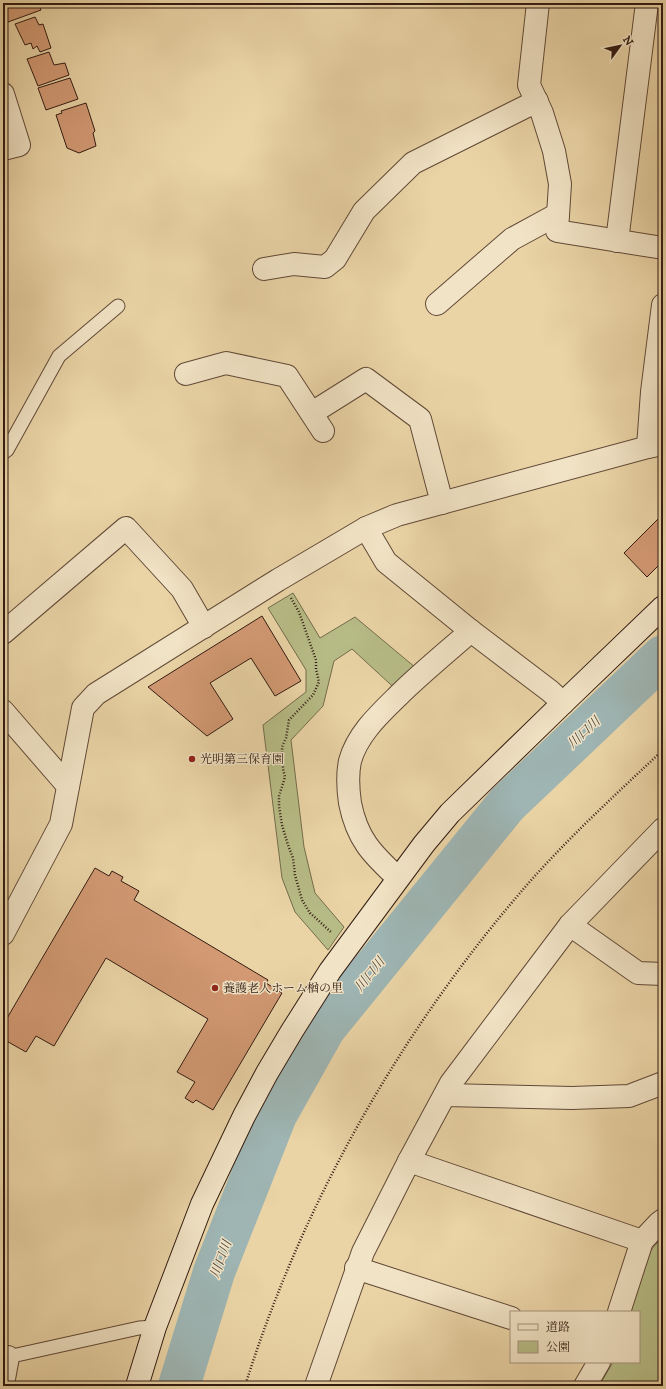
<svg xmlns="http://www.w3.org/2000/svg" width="666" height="1389" font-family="'IM FELL DW Pica','Noto Serif JP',serif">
	<rect width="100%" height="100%" fill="#ead4a6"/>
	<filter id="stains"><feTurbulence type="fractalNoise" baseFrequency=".005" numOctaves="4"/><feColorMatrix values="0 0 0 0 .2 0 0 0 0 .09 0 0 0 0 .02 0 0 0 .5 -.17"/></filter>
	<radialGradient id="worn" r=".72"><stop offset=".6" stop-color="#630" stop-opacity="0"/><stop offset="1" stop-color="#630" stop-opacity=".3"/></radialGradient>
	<g fill="#b7bc86" stroke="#746c4c">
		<path d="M293,593L320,638L355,617L422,673L401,694L352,649L334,661L323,706L291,740L304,847L315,893L344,927L328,950L295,912L282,878L263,725L306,692V670L268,608Z"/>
		<path d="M663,1236V1386H599L613,1362H639V1312H630L644,1269L651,1250Z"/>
	</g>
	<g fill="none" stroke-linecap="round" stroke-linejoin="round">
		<path stroke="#9eb5b3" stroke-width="42" d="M179,1386L214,1272L276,1115L325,1028L507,804L663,656"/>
	</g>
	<g fill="#d29973" stroke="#321b12">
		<path d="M3,3H38L41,10L8,22L3,7Z"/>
		<path d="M35,17L39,25L43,24L51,48L40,52L37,46L33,49L31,43L25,45L15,24Z"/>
		<path d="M49,52L54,65L65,63L69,75L38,86L27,59Z"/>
		<path d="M70,78L78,99L46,110L38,88Z"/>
		<path d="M86,103L95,131L93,133L96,146L79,153L67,148L56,115L62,113L61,111Z"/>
		<path d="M663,514V561L647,577L624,553Z"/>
		<path d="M262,616L301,681L275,696L251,658L210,683L233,719L207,736L148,687Z"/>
		<path d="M95,868L109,876L112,871L123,877L121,881L139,891L134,900L268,980L266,983L282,993L213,1110L196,1100L193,1103L185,1098L195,1082L177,1072L208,1019L106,958L54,1046L36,1036L26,1052L3,1039V1025Z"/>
	</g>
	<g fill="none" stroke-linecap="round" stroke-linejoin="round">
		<defs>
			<g id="lane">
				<path d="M3,453L7,450L59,356L118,306"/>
				<path d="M3,1358L139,1328L155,1327"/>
			</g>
			<g id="street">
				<path d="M538,3L529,85L542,113L554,151L560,184L557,231L663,248"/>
				<path d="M3,94L19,145L3,149"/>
				<path d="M617,241L647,3"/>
				<path d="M264,269L294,264L325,267L335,259L364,211L413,163L537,101"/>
				<path d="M437,304L512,239L558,214"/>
				<path d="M186,374L226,363L287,376L323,431"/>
				<path d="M312,413L366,379L420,419L442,503"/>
				<path d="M648,447L652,392L663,305"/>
				<path d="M366,528L386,562L471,631L550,691L563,703"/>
				<path d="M3,633L126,528L182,589L204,627"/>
				<path d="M3,711L68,786"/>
				<path d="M398,878C372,854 357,839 350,803C348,789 347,775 350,761C358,732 383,711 403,691C425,670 448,651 471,631"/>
				<path d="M570,925L638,973L663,974"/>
				<path d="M3,934L61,824L83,708L96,694L278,580L366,528L397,515L648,447L663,444"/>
				<path d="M445,1095L572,1098L629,1096L663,1083"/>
				<path d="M409,1161L642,1241"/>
				<path d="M356,1268L511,1318"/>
				<path d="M619,1312L642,1241L659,1223L663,1220"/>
				<path d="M3,1384L8,1357"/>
				<path d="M316,1386L363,1252L409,1161L451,1083L570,925L663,829"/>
				<path d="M585,1386L599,1362"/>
			</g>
			<path id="secondary" d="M137,1386L155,1327L202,1204L244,1116L267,1073L292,1031L330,971L424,844L450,813L563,703L663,607"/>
		</defs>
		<use href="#lane" stroke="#604937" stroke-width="15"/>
		<use href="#street" stroke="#604937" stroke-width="24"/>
		<use href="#secondary" stroke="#321b12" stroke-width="24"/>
		<g stroke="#321b12" stroke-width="2.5" stroke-dasharray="1 2" stroke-linecap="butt">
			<path d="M291,598L299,612L316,660V669L319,682L313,695L289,720L286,738L282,747L283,769L285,777L279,796V806L282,825L288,845L293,858L295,875L302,900L310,913L331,932"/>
			<path d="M245,1386C302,1204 401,1030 526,886C568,838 616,794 663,750"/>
		</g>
		<use href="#lane" stroke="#f1e3c5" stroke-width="13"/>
		<use href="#street" stroke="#f1e3c5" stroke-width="22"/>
		<use href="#secondary" stroke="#f1e3c5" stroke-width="22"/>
	</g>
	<g fill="#8f2418" stroke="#f1e3c5" stroke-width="1.5">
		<circle cx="192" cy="759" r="4"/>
		<circle cx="215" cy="988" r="4"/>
	</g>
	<g text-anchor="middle" stroke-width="3" stroke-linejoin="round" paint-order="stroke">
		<g font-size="12" fill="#321b12" stroke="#f1e3c5" text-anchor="start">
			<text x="200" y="763">光明第三保育園</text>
			<text x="223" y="992">養護老人ホーム楢の里</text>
		</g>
		<g font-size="13" font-style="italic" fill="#524942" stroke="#f1e3c5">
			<text transform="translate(583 732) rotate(-43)" y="5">川口川</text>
			<text transform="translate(369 974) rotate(-51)" y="5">川口川</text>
			<text transform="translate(220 1259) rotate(-70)" y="5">川口川</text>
		</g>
	</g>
	<rect width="666" height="1389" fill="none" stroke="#ead4a6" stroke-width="16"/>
	<rect x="4" y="4" width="658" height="1381" fill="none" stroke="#321b12" stroke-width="2"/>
	<rect x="8" y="8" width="650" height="1373" fill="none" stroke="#321b12"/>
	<rect x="510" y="1311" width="130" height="52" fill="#f1e3c5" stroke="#a5937d"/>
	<rect x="518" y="1324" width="20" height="6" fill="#f1e3c5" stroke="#a5937d"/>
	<text x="546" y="1331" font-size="12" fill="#321b12">道路</text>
	<rect x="518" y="1341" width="20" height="12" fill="#b7bc86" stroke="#a5937d"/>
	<text x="546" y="1351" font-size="12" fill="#321b12">公園</text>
	<g transform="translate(620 46) rotate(57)" stroke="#f1e3c5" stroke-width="3" paint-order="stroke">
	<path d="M0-3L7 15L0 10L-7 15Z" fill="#321b12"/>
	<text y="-6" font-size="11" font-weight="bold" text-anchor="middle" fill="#321b12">N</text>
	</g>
	<rect width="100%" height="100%" filter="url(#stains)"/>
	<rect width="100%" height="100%" fill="url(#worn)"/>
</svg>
